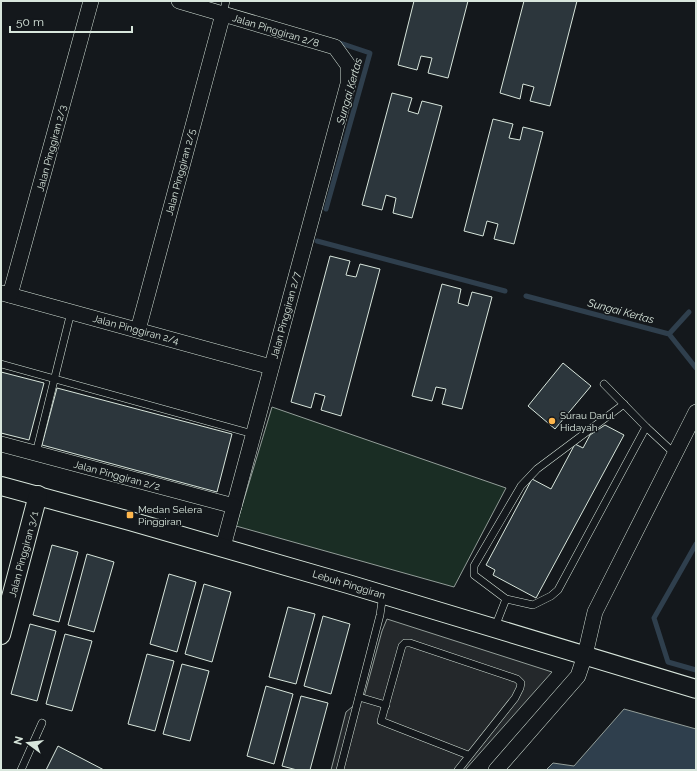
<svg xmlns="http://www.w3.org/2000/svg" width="697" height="771" font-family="Raleway,sans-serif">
	<rect width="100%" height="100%" fill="#14181c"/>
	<path fill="#1a2d24" stroke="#939e99" d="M272,407L506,488L454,587L236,526Z"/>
	<path fill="#24282b" stroke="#939e99" d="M387,619L552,672L465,770H331L346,712L364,697L382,631Z"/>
	<path fill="#2f3f4d" stroke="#939e99" d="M624,709L696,729V770H546L553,763L574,766Z"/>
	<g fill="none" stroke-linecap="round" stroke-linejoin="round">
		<g stroke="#2f3f4d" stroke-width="5">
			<path d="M326,209L370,53L337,42"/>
			<path d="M317,241L505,291"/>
			<path d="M526,296L669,334L696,368"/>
			<path d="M669,334L689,312"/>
			<path d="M696,544L654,618L668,662L696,670"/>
		</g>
	</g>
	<g fill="#2c363c" stroke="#d8e6dc">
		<path d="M414,1H468L448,78L428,73L432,58L421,56L417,70L398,65Z"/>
		<path d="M524,1H577L550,106L530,101L534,87L523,84L520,99L500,93Z"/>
		<path d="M392,93L412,98L408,111L418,114L422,101L442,106L412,218L393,213L396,198L386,195L382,210L362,205Z"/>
		<path d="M493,119L513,124L509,138L520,140L523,127L543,132L514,244L494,239L498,224L487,221L483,236L464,231Z"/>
		<path d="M330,256L350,261L346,275L356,277L360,264L380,269L341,416L321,410L325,396L315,393L311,408L291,402Z"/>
		<path d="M442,284L461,289L458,303L468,306L472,292L492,297L462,409L442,404L446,389L436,387L432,401L412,396Z"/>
		<path d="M563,363L591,386L555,429L528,406Z"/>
		<path d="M1,372L44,383L29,440L1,433Z"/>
		<path d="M57,388L232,434L217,492L42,445Z"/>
		<path d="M605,425L624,435L536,598L493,575L495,570L486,565L532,479L551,489L575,444L583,448L590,435Z"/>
		<path d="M52,545L78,552L59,622L33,615Z"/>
		<path d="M87,554L114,562L94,632L68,625Z"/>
		<path d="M169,574L196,582L177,652L150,644Z"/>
		<path d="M204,584L231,592L212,662L185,654Z"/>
		<path d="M288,607L315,614L296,684L269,677Z"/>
		<path d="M323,616L350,624L331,694L304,686Z"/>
		<path d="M30,624L56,631L37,701L11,694Z"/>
		<path d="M65,634L92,641L72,711L46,704Z"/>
		<path d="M147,654L174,661L155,731L128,724Z"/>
		<path d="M182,664L209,671L190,741L163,734Z"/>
		<path d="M266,686L293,694L274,764L247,756Z"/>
		<path d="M301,696L328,703L310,770H297L282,766Z"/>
		<path d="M58,746L104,770H46Z"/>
	</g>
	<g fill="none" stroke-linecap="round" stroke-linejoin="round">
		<defs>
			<g id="service">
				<path d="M223,14L226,1"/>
				<path d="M1,364L253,434"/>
				<path d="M604,384L646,427L675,454"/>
				<path d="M624,404L537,469L521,486L474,566V575L506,599L533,605L551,596L558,590L646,427"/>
				<path d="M36,453L71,312"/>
				<path d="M495,627L506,599"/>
				<path d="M359,697L386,705"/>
				<path d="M21,770L42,723"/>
				<path d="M340,770L380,615L383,594"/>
				<path d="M458,770L515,698L520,688L521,683L517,679L410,643H405L402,646L381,721L468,755"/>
			</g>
			<g id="minor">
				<path d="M179,1L335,47L348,65V84L223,547"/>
				<path d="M2,293L271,367"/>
				<path d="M10,295L91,1"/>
				<path d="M138,330L223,14"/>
				<path d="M1,444L234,506"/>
				<path d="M496,770L578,676L585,655L595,612L696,412"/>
			</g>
			<g id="tertiary">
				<path d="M1,486L130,521L348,584L696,689"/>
				<path d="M1,635L38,495"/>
			</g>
		</defs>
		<use href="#service" stroke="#d8e6dc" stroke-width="8"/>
		<use href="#minor" stroke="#d8e6dc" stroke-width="16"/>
		<use href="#tertiary" stroke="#d8e6dc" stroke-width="20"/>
		<use href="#service" stroke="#14181c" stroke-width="7"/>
		<use href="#minor" stroke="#14181c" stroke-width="15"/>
		<use href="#tertiary" stroke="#14181c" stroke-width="18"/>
	</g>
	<g fill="#ffb74d" stroke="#14181c" stroke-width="1.5">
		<circle cx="552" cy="421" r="4"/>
		<rect x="126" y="511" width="8" height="8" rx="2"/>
	</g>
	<g text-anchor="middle" stroke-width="3" stroke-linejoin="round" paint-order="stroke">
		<g font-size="10" fill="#d8e6dc" stroke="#14181c">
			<text transform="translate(276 30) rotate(17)" y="4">Jalan Pinggiran 2/8</text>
			<text transform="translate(51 148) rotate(-75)" y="4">Jalan Pinggiran 2/3</text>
			<text transform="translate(180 172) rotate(-75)" y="4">Jalan Pinggiran 2/5</text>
			<text transform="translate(285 315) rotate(-75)" y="4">Jalan Pinggiran 2/7</text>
			<text transform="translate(136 329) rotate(15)" y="4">Jalan Pinggiran 2/4</text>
			<text transform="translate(117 475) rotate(15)" y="4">Jalan Pinggiran 2/2</text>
			<text transform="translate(23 554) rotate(-75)" y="4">Jalan Pinggiran 3/1</text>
			<text transform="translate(349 584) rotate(17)" y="4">Lebuh Pinggiran</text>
		</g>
		<g font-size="10" fill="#d8e6dc" stroke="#14181c" text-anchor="start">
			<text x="560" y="419">Surau Darul<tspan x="560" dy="12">Hidayah</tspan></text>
			<text x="138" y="513">Medan Selera<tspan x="138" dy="12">Pinggiran</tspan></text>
		</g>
		<g font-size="11" font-style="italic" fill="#d8e6dc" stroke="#14181c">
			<text transform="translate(349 91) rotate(-74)" y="4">Sungai Kertas</text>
			<text transform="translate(621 311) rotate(15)" y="4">Sungai Kertas</text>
		</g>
	</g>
	<rect width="697" height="771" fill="none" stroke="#d8e6dc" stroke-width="4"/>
	<g transform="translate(28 743) rotate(285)" stroke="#14181c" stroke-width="3" paint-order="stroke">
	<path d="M0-3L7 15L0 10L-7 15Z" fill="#d8e6dc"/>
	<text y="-6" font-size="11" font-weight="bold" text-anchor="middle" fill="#d8e6dc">N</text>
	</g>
	<path d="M10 26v6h122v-6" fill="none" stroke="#d8e6dc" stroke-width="2"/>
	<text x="16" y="26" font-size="12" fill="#d8e6dc" stroke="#14181c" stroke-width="3" paint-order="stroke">50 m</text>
</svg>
